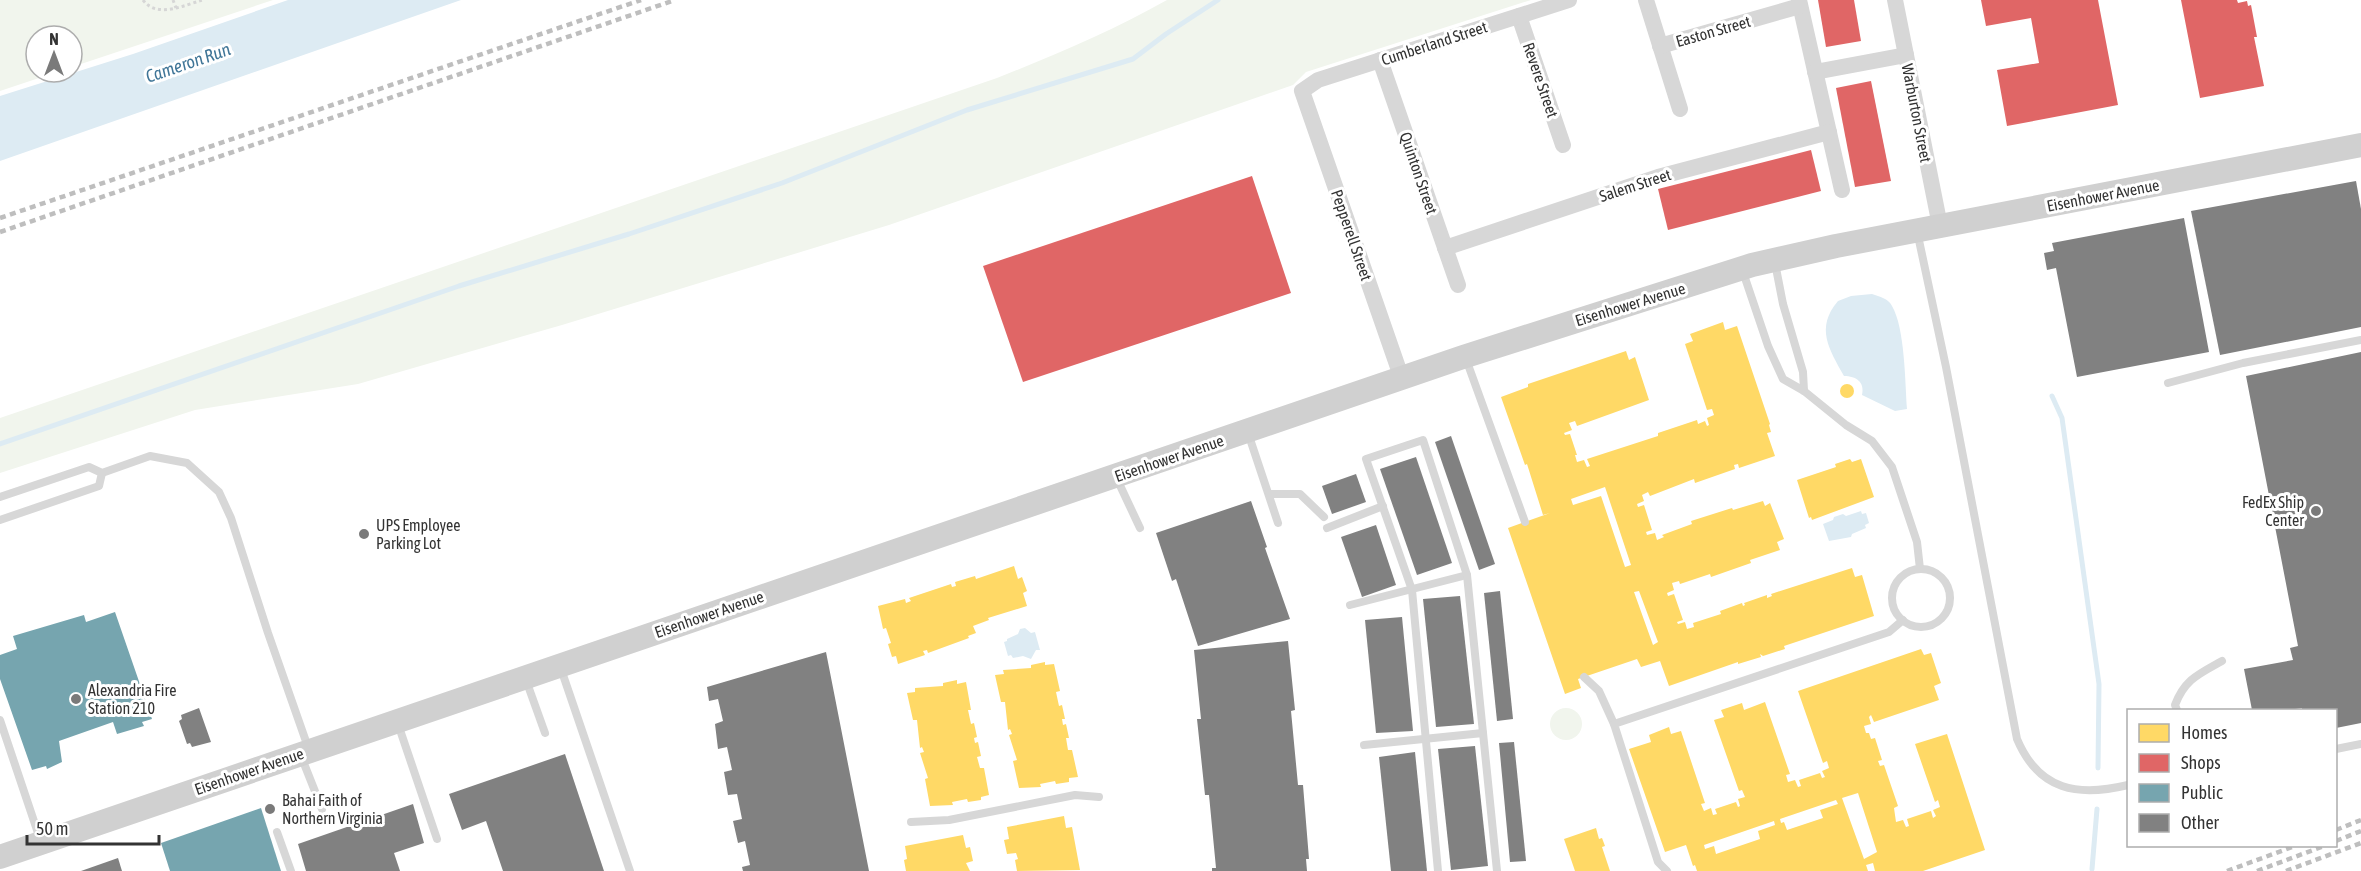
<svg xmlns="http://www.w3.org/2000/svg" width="2361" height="871" font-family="'Asap Condensed',sans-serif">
	<rect width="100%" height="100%" fill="#fff"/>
	<g fill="#f1f5ed">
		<path d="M0,0H273L72,67V36H36V72H57L0,91Z"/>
		<path d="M1167,0H1531L1306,72L1293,85L889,225L562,325L358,384L195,410L0,473V418L997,78C1055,55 1112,31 1167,0Z"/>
		<circle cx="1566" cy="724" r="16"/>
	</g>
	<g fill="#ddebf3">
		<path d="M288,0H461L0,161V96L133,54Z"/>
		<path d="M1872,294C1880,297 1888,298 1892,306C1905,328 1905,382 1907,409L1895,411L1862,395C1865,382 1856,376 1844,376C1829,349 1815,328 1838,301L1851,296Z"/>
		<path d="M1861,511L1862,514L1866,513L1869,523L1865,525L1866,528L1852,534L1851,537L1829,541L1823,524L1833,520L1834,517L1843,514L1846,516Z"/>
		<path d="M1025,628L1031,633L1035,632L1040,650H1036L1031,659L1023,656L1013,658L1011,655L1008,656L1004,642L1007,641V639L1018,634L1020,629Z"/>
	</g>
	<g fill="#ffd966" fill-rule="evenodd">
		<path d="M1723,322L1725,330L1737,326L1770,424L1769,425L1771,432L1767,433L1775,456L1739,468L1738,464L1734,465L1735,469L1695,483L1694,479L1650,496L1648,492L1642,495L1644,501L1637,504L1638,507L1644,505L1652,530L1646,532L1647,535L1655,533L1657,540L1664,537L1662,535L1692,524L1691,521L1732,508L1733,510L1763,501L1765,506L1770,503L1784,539L1777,542L1780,550L1750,560L1751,563L1711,577L1710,574L1680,584L1679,581L1672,583L1674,590L1667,593L1668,596L1674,594L1683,620L1677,622L1678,624L1685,622L1687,629L1694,627L1693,623L1721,614L1720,611L1742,603L1743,606L1745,605L1744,603L1767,595V598L1772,596L1771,594L1852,568L1855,577L1862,575L1874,616L1784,646L1785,649L1763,656L1760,654L1761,657L1738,664V662L1669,686L1660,661L1641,667L1637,659L1578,679L1581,688L1565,694L1508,528L1550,513L1543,515L1527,464L1525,465L1501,397L1528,387V384L1626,351L1629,360L1635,357L1649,400L1577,426L1575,421L1569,423L1572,430L1564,433L1565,435L1570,434L1577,455H1575L1577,462L1584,460L1587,467L1590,466L1587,459L1658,436V433L1697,420L1698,424L1705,421L1707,426L1709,425L1707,418L1714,415L1712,409L1707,410L1685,344L1693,341L1690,334ZM1605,487L1631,565L1625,567L1601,496L1573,505L1571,499ZM1639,591L1658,642L1653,645L1634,592Z"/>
		<circle cx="1847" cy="391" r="7"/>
		<path d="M1850,459L1852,462L1861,459L1874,497L1812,520L1811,517L1809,518L1797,480L1836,467L1835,464Z"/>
		<path d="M1014,566L1018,579L1022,577L1027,591L1023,593L1027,606L988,618L989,620L973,626L976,633L968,636L969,638L928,653L927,650L923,651L925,655L898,664L896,656L892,657L888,644L891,643L886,628L883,629L878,606L905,599L906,603L911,601L909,598L951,584L952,587L956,586L955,582L975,576L976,579Z"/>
		<path d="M1921,649L1924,655L1931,653L1941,683L1934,686L1939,700L1874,722L1871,715L1869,717L1871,724L1864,726L1866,733H1869L1871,739L1875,738L1882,760L1878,761L1880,766L1884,765L1898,806L1894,808L1896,822L1903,820L1906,827L1909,826L1907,819L1931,811L1933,818L1936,816L1933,810L1940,807L1938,800L1935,802L1915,744L1947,734L1985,850L1923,871H1875L1873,863L1866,865L1868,871H1697L1695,865L1693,866L1686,845L1665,852L1629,749L1651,742L1649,735L1669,727L1671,734L1681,731L1705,803L1701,804L1704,811L1711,808L1713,815L1717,814L1715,809L1736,802L1738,807L1740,806L1738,799L1745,797L1742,790L1739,791L1714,720L1724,717L1721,710L1742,703L1744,710L1765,702L1790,774L1786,775L1788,782L1795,780L1798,787L1801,786L1799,780L1820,773L1822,778L1825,777L1822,771L1829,768L1827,761L1823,763L1798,691ZM1858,793L1877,852L1864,859L1842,798ZM1836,800L1838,804L1820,810L1823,818L1787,830L1784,822L1781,823L1780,819ZM1774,821L1775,825L1758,831L1760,839L1716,854L1714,846L1705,849L1704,845Z"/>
		<path d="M1045,662V665L1054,664L1060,691L1056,692L1059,706L1062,705L1065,719H1062L1063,725L1066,724L1069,738H1066L1068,750H1072L1078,777L1069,778V782L1056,784L1055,781L1040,784L1041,787L1019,788L1013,761L1017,760L1009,735L1012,734L1010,729L1008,730L1005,702H1001L995,675L1004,674L1003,670L1031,668V665Z"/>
		<path d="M957,680V684L966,682L971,710H968L971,724L974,723L977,737L974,738L975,743L978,742L981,756L977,757L980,768H984L989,795L981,797V800L968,802L967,799L952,802L953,805L930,806L925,779L928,778L920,753L924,752L922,747L920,748L917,720H913L907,693L915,692V688L943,686V683Z"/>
		<path d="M1064,816L1066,828L1072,827L1080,870L1017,871L1015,860L1018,859L1016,853L1007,854L1004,840L1009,839L1007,827Z"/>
		<path d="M1596,828L1599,839L1602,838L1605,846L1602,847L1610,871H1575L1564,839Z"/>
		<path d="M963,835L966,848L970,847L973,861L966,863L970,871H906L904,860L907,859L905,846Z"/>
	</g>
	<g fill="#e06666">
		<path d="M1818,0H1854L1861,41L1826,47Z"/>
		<path d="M1981,0H2098L2118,105L2007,126L1997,70L2039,63L2031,18L1986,26Z"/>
		<path d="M2181,0H2237L2238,3L2247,1L2248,6L2251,5L2257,37H2254L2264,86L2200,98Z"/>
		<path d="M1871,81L1891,181L1855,187L1836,88Z"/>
		<path d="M1811,150L1821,191L1668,230L1658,189Z"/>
		<path d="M1252,176L1291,293L1023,382L983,266Z"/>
	</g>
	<g fill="#76a5af">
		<path d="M115,612L152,719L142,722L144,726L117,734L113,722L59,741L62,762L47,769L46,766L32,770L0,679V655L17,649L13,636L84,615L86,622Z"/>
		<path d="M261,808L281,871H170L161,843Z"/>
	</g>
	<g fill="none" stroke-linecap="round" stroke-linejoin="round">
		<g stroke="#ddebf3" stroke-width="5">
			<path d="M2052,396L2062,418L2099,684L2098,768"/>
			<path d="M0,444L459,286L629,234L782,183L967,110L1133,59L1166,34L1218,0"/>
			<path d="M2092,869L2097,809"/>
		</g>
	</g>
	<g fill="#818181">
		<path d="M2356,181L2361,209V327L2220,355L2191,211Z"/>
		<path d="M2184,218L2209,352L2077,377L2056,268L2047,270L2044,253L2054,251L2052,243Z"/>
		<path d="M2361,352V723L2336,728V710H2302V708L2288,710H2252L2244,669L2293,660L2290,648L2298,646L2246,376Z"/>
		<path d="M1451,436L1495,564L1479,570L1435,442Z"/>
		<path d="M1416,457L1452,563L1417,575L1380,469Z"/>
		<path d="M1356,474L1366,502L1332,514L1322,486Z"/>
		<path d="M1251,501L1267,547L1265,548L1290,619L1198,646L1176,579L1172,581L1156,533Z"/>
		<path d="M1376,525L1396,585L1362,597L1341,537Z"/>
		<path d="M1500,591L1513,719L1497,721L1484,593Z"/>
		<path d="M1460,596L1474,724L1436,727L1423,599Z"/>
		<path d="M1402,617L1413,731L1376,733L1365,620Z"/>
		<path d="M1288,641L1295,710L1291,711L1298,785H1303L1309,859H1306L1307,871H1212V868H1216L1209,795H1205L1197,719H1201L1194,650Z"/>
		<path d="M826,652L869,871H743L742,867L750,865L745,841L738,843L733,821L742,819L737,794L728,795L724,772L732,770L727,747L718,749L715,724L723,721L718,699L709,701L707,687Z"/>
		<path d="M199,708L211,742L192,747L190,743L187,744L179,721L182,719L181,715Z"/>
		<path d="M1514,742L1526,861L1510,862L1499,743Z"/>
		<path d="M1475,746L1488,866L1451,870L1438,749Z"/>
		<path d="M1415,752L1427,871H1391L1379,757Z"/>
		<path d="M565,754L604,871H503L486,821L462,830L449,794Z"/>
		<path d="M413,804L424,843L394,853L400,871H306L298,844Z"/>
		<path d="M118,858L122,871H81Z"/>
	</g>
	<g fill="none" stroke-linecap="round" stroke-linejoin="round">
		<g stroke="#d6d6d6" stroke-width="3" stroke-dasharray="3 3" stroke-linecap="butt">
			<path d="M143,0C157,19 184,5 203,0"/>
			<path d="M173,0L176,8"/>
		</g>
		<g stroke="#d7d7d7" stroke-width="8">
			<path d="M1917,231L1946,367L2017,739C2039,791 2078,797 2128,785"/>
			<path d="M1775,263L1783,304L1803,372L1804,391"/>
			<path d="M1742,269L1768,346L1783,379L1804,391L1846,425L1872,441L1892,467L1917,542L1920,569"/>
			<path d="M1466,359L1525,522"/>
			<path d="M2168,383L2243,363L2361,340"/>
			<path d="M1248,433L1278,523"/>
			<path d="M1117,479L1140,528"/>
			<path d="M1269,494H1300L1324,517"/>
			<path d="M0,497L89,467L102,473L150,456L187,463L219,492L231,518L268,633L309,750"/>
			<path d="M0,520L99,486L102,473"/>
			<path d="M1327,528L1383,506"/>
			<circle cx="1921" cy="598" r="29"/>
			<path d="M1350,605L1467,575"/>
			<path d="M561,669L630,871"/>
			<path d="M1584,677L1599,691L1614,724"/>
			<path d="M526,680L545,733"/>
			<path d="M2177,710L2175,705C2185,679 2199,674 2222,661"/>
			<path d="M0,720L41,842"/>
			<path d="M398,724L437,839"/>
			<path d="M1364,745L1483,733"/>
			<path d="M2336,749L2361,744"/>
			<path d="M301,756L322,809"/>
			<path d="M911,822L949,820L1075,795L1099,797"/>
			<path d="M277,832L291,871"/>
			<path d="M1438,871L1412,590L1366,459L1423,440L1467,575L1497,871"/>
			<path d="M1667,871L1658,862L1614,724L1889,632L1903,620"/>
		</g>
		<g stroke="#d7d7d7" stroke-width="16">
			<path d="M1646,0L1680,109"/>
			<path d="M1799,0L1842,190"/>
			<path d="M1895,0L1940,226"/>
			<path d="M1519,16L1563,145"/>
			<path d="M1660,46L1800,6"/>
			<path d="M1380,60L1458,285"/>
			<path d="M1815,72L1906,55"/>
			<path d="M1445,248L1658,177L1829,132"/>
			<path d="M1402,379L1302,91L1318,80L1569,0"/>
		</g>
		<path stroke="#d0d0d0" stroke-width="24" d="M0,857L1463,357L1752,265L1836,246L2361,145"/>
		<g stroke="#bebebe" stroke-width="4.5" stroke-dasharray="6 4.5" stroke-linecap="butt">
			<path d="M0,218L641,0"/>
			<path d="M0,232L675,0"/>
			<path d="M2336,830L2361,820"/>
			<path d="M2336,841L2361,831"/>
			<path d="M2227,871L2295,846"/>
			<path d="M2257,871L2324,846"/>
			<path d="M2286,871L2361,843"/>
		</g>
	</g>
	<g fill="#7a7a7a" stroke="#fff" stroke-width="2">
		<circle cx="2316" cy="511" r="6"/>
		<circle cx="364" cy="534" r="6"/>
		<circle cx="76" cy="699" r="6"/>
		<circle cx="270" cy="809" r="6"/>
	</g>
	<g text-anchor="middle" stroke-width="6" stroke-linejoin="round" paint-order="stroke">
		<g font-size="16" fill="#333" stroke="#fff">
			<text transform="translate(1713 31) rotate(-16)" y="6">Easton Street</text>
			<text transform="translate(1434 43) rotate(-18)" y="6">Cumberland Street</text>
			<text transform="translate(1541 80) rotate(71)" y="6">Revere Street</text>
			<text transform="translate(1917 113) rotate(79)" y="6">Warburton Street</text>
			<text transform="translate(1419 173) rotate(71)" y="6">Quinton Street</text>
			<text transform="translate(1635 185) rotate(-18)" y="6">Salem Street</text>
			<text transform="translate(2103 195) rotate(-11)" y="6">Eisenhower Avenue</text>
			<text transform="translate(1352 235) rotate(71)" y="6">Pepperell Street</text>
			<text transform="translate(1630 304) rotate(-17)" y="6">Eisenhower Avenue</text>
			<text transform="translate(1169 458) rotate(-19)" y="6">Eisenhower Avenue</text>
			<text transform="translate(709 614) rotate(-19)" y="6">Eisenhower Avenue</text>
			<text transform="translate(249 771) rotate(-19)" y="6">Eisenhower Avenue</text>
		</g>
		<g font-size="16" fill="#333" stroke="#fff" text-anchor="start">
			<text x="2304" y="508" text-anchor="end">FedEx Ship<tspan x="2304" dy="18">Center</tspan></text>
			<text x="376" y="531">UPS Employee<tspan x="376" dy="18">Parking Lot</tspan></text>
			<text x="88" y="696">Alexandria Fire<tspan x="88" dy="18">Station 210</tspan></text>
			<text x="282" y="806">Bahai Faith of<tspan x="282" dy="18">Northern Virginia</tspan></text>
		</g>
		<g font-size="18" font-style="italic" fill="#3f7597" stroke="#fff">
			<text transform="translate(188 63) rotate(-19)" y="6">Cameron Run</text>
		</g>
	</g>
	<rect x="2127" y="709" width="210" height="138" fill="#ffffff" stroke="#adadad" stroke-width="1.5"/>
	<rect x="2139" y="724" width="30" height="18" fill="#ffd966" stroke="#adadad" stroke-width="1.5"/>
	<text x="2181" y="739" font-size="18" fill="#333333">Homes</text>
	<rect x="2139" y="754" width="30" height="18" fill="#e06666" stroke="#adadad" stroke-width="1.5"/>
	<text x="2181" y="769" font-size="18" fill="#333333">Shops</text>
	<rect x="2139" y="784" width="30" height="18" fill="#76a5af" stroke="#adadad" stroke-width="1.5"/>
	<text x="2181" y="799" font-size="18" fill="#333333">Public</text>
	<rect x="2139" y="814" width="30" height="18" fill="#818181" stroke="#adadad" stroke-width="1.5"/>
	<text x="2181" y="829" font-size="18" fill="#333333">Other</text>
	<g transform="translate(54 54)"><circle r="28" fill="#ffffff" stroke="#adadad" stroke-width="1.5"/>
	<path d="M0-4.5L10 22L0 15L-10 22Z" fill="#7a7a7a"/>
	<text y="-9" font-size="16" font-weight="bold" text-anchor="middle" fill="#333333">N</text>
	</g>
	<path d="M27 835v9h132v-9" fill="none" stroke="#333333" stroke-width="3"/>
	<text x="36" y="835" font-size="18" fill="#333333" stroke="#ffffff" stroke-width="4.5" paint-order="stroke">50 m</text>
</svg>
